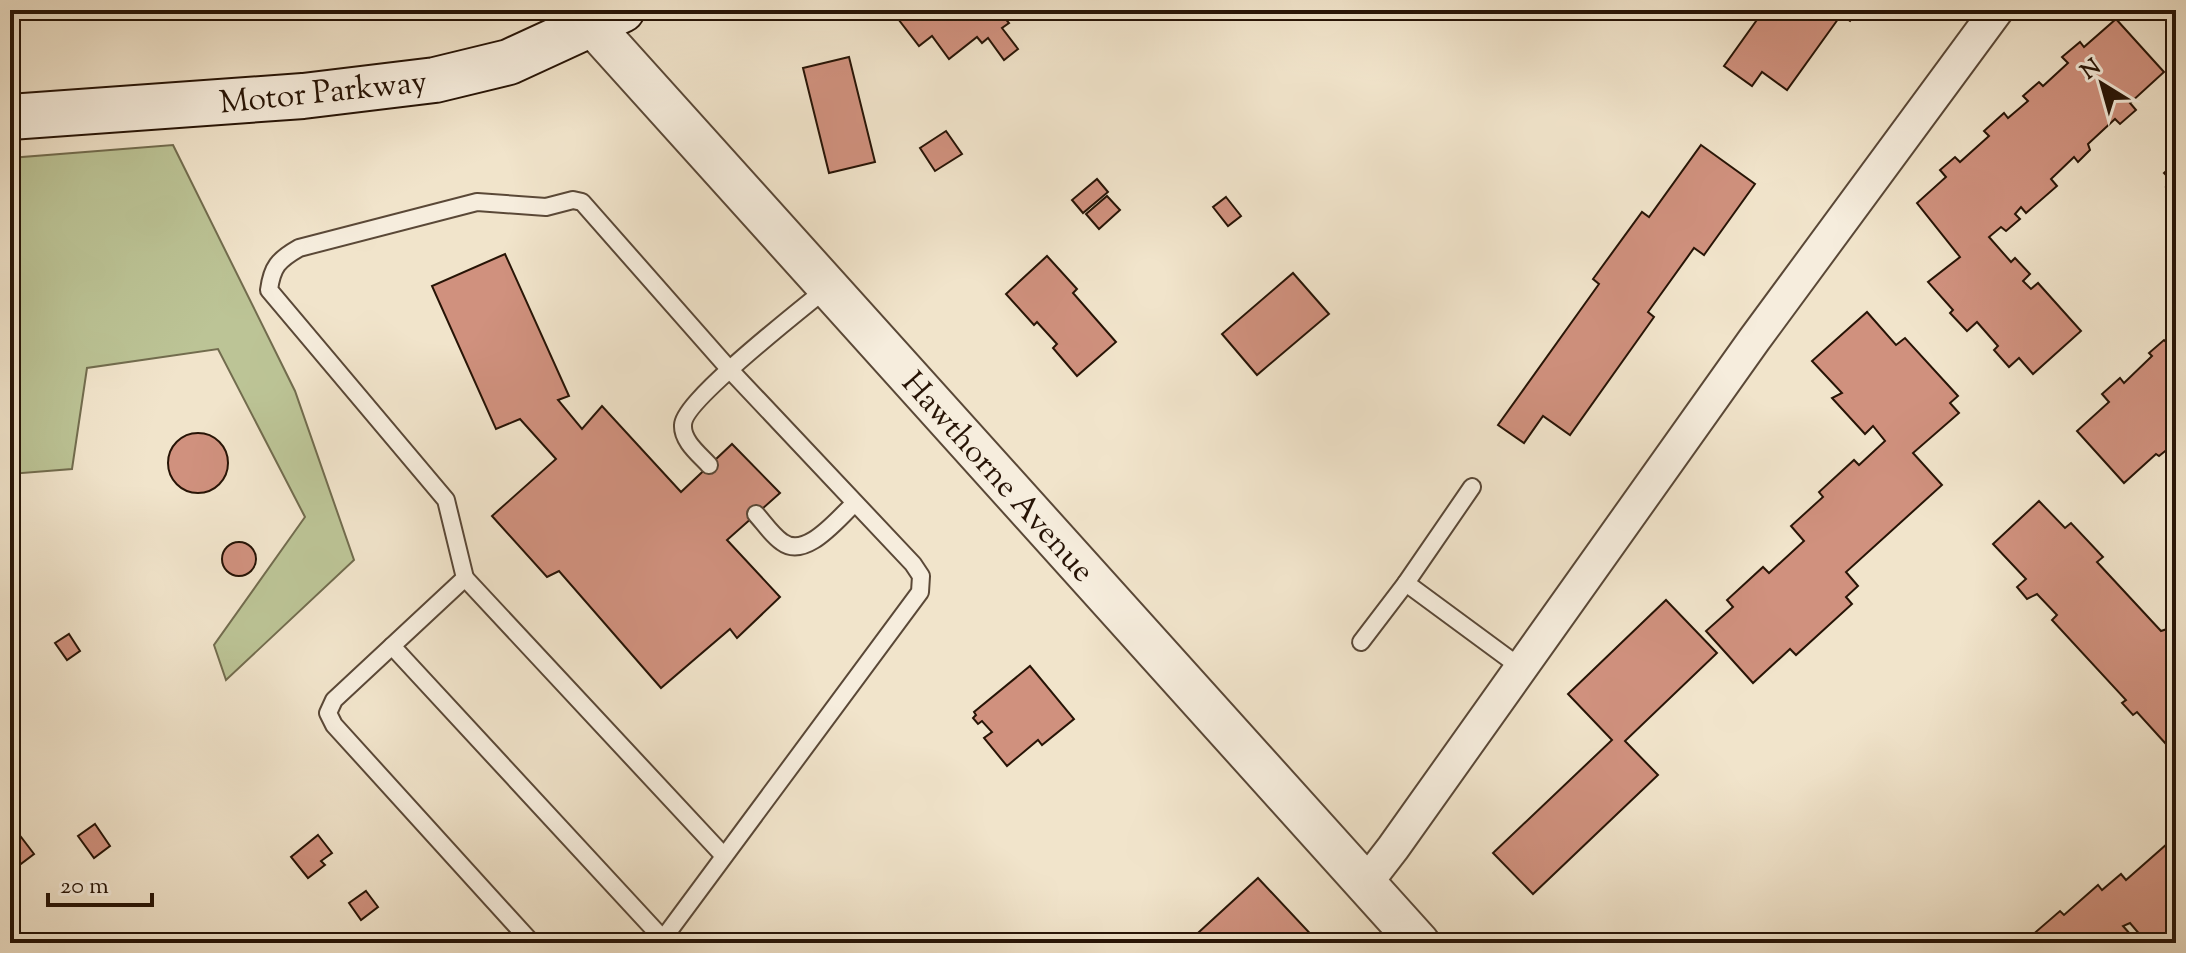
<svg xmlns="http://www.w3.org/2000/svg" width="2186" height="953" font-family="'Sorts Mill Goudy',serif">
	<rect width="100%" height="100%" fill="#f1e4cb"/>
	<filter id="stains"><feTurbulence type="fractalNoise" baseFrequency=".0025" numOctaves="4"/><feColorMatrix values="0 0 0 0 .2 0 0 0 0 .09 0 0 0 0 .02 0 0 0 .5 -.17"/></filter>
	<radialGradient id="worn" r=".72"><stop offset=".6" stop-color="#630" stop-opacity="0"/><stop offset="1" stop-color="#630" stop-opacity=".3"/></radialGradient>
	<path fill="#bcc496" stroke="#726c4e" stroke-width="2" d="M173,145L295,391L354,560L226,680L214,645L305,517L218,349L87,368L72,469L10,474V158Z"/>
	<g fill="#d0917e" stroke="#271406" stroke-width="2">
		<path d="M998,10L1009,23L1002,28L1018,49L1004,60L988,38L982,43L977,37L949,59L932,36L919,46L892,11Z"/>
		<path d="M1764,10H1858L1850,21L1841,15L1787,90L1762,72L1752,86L1724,66Z"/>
		<path d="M2116,19L2164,72L2130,103L2136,110L2120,124L2115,119L2088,144L2090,150L2078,162L2074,157L2051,179L2057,186L2026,213L2021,207L2015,214L2020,219L2006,231L2001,227L1989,237L2011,262L2015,258L2030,274L2023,281L2031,289L2038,283L2081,331L2033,374L2019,358L2009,367L1994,350L1998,346L1977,322L1967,331L1950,313L1953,310L1928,282L1960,257L1917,203L1946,177L1940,170L1955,157L1960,162L1989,136L1984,131L2004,113L2008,118L2028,101L2023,96L2039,82L2043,86L2068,63L2062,57L2080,42L2084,47Z"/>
		<path d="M849,57L875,162L829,173L803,68Z"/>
		<path d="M946,131L962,154L935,171L920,148Z"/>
		<path d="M1701,145L1755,184L1704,255L1694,248L1648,312L1654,317L1570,435L1543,416L1524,443L1498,425L1599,284L1593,279L1642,212L1649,217Z"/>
		<path d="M2176,162V197L2166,187L2172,181L2164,173Z"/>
		<path d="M1097,179L1108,192L1083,213L1072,200Z"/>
		<path d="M1107,196L1120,210L1099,229L1086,214Z"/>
		<path d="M1226,197L1241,216L1228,226L1213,207Z"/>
		<path d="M505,254L569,396L558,400L582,429L602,406L681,492L732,444L780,493L727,540L780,597L737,638L730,629L661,688L559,571L547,577L492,516L556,459L520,419L496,429L432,286Z"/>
		<path d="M1047,256L1077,289L1073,293L1116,342L1077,376L1053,348L1057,344L1037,322L1034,325L1006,294Z"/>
		<path d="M1293,273L1329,314L1257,375L1222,334Z"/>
		<path d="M1867,312L1896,345L1905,338L1958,396L1950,403L1959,413L1913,453L1942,485L1846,572L1858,586L1846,597L1852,604L1796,655L1790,649L1753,683L1706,631L1733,607L1727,600L1763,567L1769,573L1804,541L1791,526L1823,497L1819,492L1854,460L1859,465L1885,441L1873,426L1865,434L1832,398L1842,393L1812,361Z"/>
		<path d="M2176,335V433L2169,439L2174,444L2159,456L2156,454L2124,483L2077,431L2109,402L2102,394L2120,378L2124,383L2152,356L2149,353L2164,340L2167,343Z"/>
		<circle cx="198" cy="463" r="30"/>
		<path d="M2039,501L2065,528L2071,523L2103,557L2097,562L2161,631L2167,629L2176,639L2173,649L2176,651V735L2166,744L2137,712L2133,715L2122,703L2126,700L2052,620L2057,615L2037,594L2027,599L2017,587L2026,579L1993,544Z"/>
		<circle cx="239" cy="559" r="17"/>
		<path d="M1666,600L1717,653L1625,741L1658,775L1533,894L1493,853L1612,740L1568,694Z"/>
		<path d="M69,634L80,651L67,660L55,643Z"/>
		<path d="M1030,666L1074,719L1042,745L1038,740L1007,766L984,738L992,732L982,721L978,724L973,718L976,715L974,712Z"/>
		<path d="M95,824L110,846L94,858L78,836Z"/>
		<path d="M15,829L34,854L13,870L18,877L10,883V833Z"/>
		<path d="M318,835L332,853L321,861L325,865L308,878L291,857Z"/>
		<path d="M2176,836V927L2158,943H2147L2130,923L2123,926L2138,943H2023L2060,911L2064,915L2098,885L2102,890L2121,874L2126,880Z"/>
		<path d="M1258,878L1319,943H1187Z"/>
		<path d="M366,891L378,907L361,920L349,903Z"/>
	</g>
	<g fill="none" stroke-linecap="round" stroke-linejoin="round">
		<defs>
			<g id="service">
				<path d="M709,465C699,454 682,441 683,425C683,401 803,308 827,288"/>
				<path d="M1472,487L1406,583L1520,667"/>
				<path d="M756,514C764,523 772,535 782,542C806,560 838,518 854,504"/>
				<path d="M465,578L724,856"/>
				<path d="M1361,642L1406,583"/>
				<path d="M392,646L663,939"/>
				<path d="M532,943L334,725L328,713L334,700L465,578L446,500L269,290C272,267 278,260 299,248L477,202L546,207L573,200L582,202L730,370L913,564L921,576L920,592L660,943"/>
			</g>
			<path id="minor" d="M1366,883L1393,848L1754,340L1997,10"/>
			<path id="tertiary" d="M592,25L1419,943"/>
			<path id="secondary" d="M10,117L303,96L435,80L509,62L622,10"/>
		</defs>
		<use href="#service" stroke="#5a4837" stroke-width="20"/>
		<use href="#minor" stroke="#5a4837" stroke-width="36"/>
		<use href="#tertiary" stroke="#5a4837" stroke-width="44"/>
		<use href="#secondary" stroke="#271406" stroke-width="48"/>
		<use href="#service" stroke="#f6eddd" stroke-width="16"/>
		<use href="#minor" stroke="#f6eddd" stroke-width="32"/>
		<use href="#tertiary" stroke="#f6eddd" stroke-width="40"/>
		<use href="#secondary" stroke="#f6eddd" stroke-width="44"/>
	</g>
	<g text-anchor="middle" stroke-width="6" stroke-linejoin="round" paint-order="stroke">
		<g font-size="32" fill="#271406" stroke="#f6eddd">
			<text transform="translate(323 91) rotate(-6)" y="11">Motor Parkway</text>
			<text transform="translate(999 476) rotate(48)" y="11">Hawthorne Avenue</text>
		</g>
	</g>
	<rect width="2186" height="953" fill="none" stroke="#f1e4cb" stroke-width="40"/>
	<rect x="12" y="12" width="2162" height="929" fill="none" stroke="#271406" stroke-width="4"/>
	<rect x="20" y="20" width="2146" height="913" fill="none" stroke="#271406" stroke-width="2"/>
	<g transform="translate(2102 84) rotate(323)" stroke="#f6eddd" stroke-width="6" paint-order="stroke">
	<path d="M0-6L14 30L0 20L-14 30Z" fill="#271406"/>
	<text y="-12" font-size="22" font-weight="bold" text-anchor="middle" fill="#271406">N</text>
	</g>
	<path d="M48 893v12h104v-12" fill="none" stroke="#271406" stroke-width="4"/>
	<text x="60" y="893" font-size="24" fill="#271406" stroke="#f6eddd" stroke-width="6" paint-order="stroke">20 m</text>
	<rect width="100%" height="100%" filter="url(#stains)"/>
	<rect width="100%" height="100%" fill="url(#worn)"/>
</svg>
